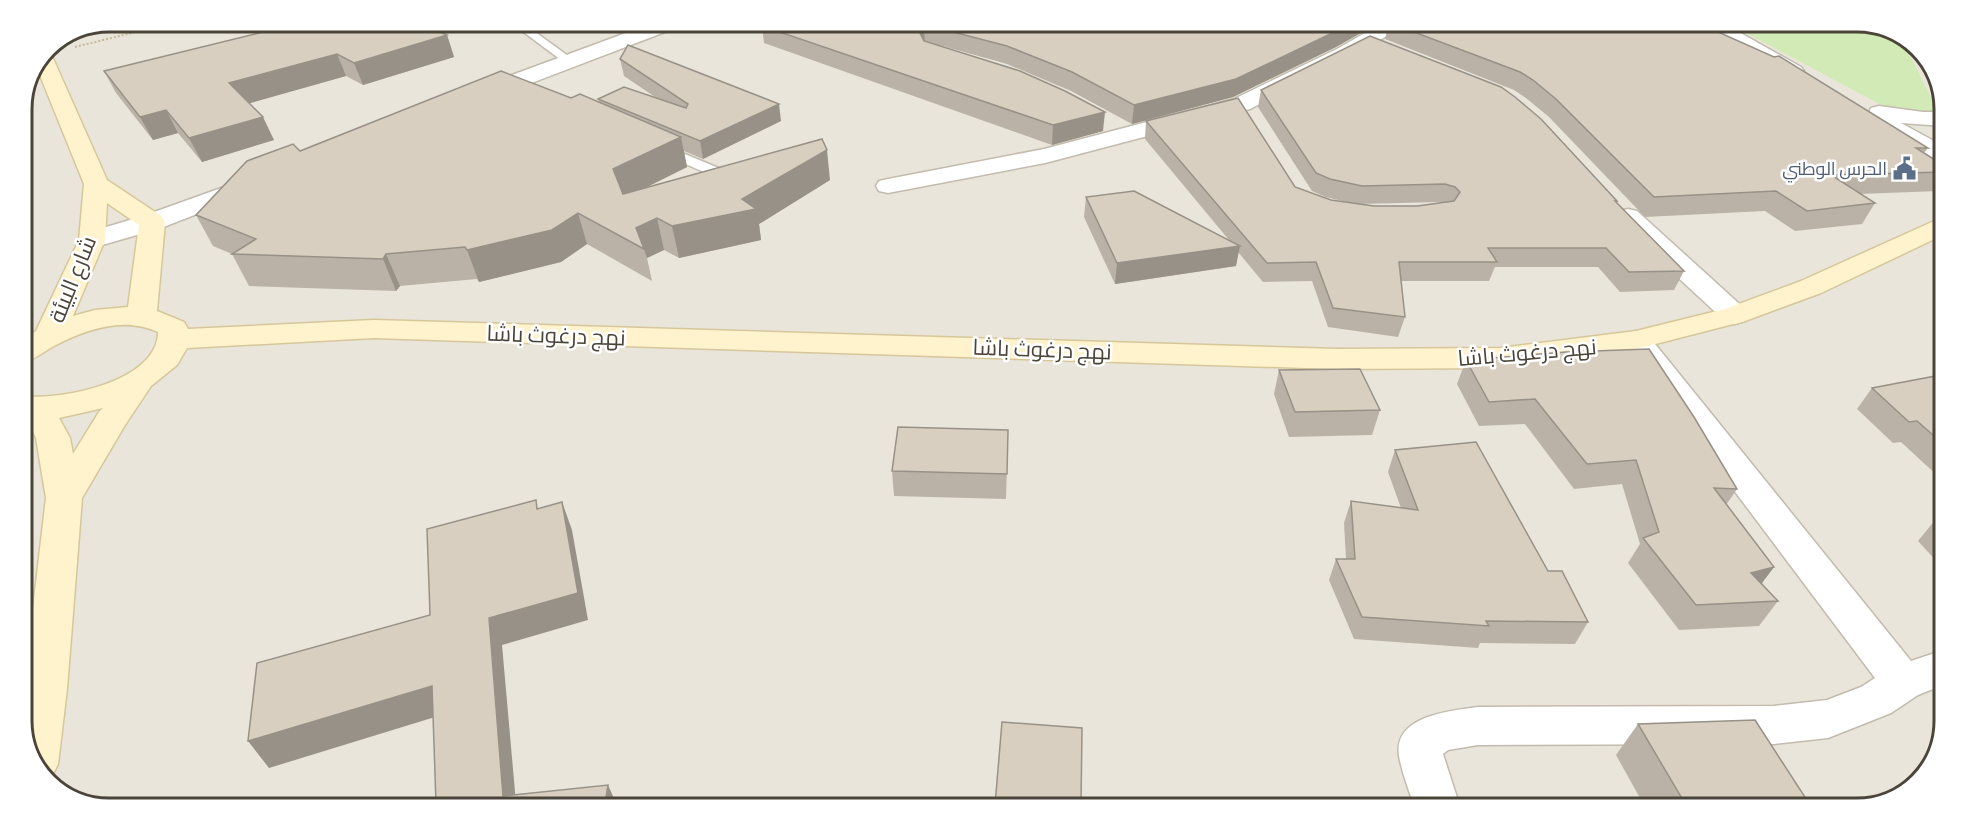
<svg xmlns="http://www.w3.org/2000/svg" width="1965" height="829" font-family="Commissioner,Cairo,sans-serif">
	<rect width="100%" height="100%" fill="#f6f3ec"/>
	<path fill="#eae5da" d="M108,21L1890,28L1929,59L1944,103L1937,754L1906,793L1857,808L75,801L39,774L21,727V103L47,46Z"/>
	<path fill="#d2eab5" d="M1735,27L1890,28L1901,37L1938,112L1891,110Z"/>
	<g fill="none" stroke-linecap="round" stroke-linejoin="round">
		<defs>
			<g id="service">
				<path d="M510,22L523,23L575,61L569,64L565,63Z"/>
				<path d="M663,145L721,169L737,172L739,175L732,179L713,176L658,152L657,149L658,146Z"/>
			</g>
			<g id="minor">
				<path d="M1377,26H1400L1397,30L1351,57L1250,109L1045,163L888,193L879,191L876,186L879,181L888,179L1044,149L1234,99L1337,49Z"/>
				<path d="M1628,209L1637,211L1745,309L1750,315L1745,321L1735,324L1725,321L1619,223L1615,217L1619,211Z"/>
				<path d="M1636,331L1647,334L1911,661L1938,652V687L1918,695L1891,713L1828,738L1774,744L1478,745L1448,750L1443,754L1460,807L1414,806C1409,790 1402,773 1399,756C1393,715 1451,711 1478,707L1774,706L1827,700L1861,687L1875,678L1621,340L1625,334Z"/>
			</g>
			<g id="tertiary">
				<path d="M653,23H681L678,27L487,100L479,102L471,100L468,95L471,90Z"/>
				<path d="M1706,27H1730L1801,67L1804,71L1801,75L1794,77L1787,75L1709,31Z"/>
				<path d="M1879,106L1923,112H1944V126L1901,123L1943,146V168L1934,166L1928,157L1869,124L1866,119L1871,108Z"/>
				<path d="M252,177L261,179L264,184L261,189L161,228L92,248L83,246L79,240L83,234L143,216Z"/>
			</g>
			<path id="secondary" d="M45,51L52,56L107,180L161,216L165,222L157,311L184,322L188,329L374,320L1337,349L1500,348L1636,331L1725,309L1801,281L1943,217V235L1821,293L1745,321L1636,349L1500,368L1337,369L374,338L187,348L177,365L151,386L125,425L82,498L67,689L58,764L51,778L47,780C29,766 21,732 21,710L46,498L36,438L26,418H21V396C60,401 158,382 158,332C124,316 86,329 54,346C43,352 34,360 21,363V340L36,331L79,240L84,184L37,68ZM107,203L139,225L128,307L95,310L73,316L105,240ZM103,408L99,412L73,454L70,438L59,418Z"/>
		</defs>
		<use href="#service" stroke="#c2bbae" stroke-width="3"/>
		<use href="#minor" stroke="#c2bbae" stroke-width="3"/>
		<use href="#tertiary" stroke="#c2bbae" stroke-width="3"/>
		<use href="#secondary" stroke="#d6c79b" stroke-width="3"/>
		<path stroke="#c4b79f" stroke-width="2" stroke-dasharray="2 2" stroke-linecap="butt" d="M75,47L180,21"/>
		<use href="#service" fill="#fff" fill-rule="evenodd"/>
		<use href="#minor" fill="#fff" fill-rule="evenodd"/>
		<use href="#tertiary" fill="#fff" fill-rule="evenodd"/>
		<use href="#secondary" fill="#fff3cd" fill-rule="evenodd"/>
	</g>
	<g fill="#bab2a6" fill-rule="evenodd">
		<path d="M276,22H416L447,35L454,57L363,85L346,76L249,103L274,140L202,162L178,133L153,140L116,93L104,71L285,27Z"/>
		<path d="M767,23L1373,26L1336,47L1233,97L1132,124L1071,91L1007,64L939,45L1103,131L1052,145L764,43L762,26Z"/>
		<path d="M1388,26L1707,27L1928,148L1924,153L1943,165V185L1939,191L1859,194L1875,203L1862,224L1795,231L1765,211L1645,217L1549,117L1526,98L1514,90L1385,39Z"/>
		<path d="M620,59L781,121L703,159L684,151L687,167L643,189L830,180L759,224L761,240L679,258L664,250L647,258L652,281L587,244L561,262L479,282L477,279L400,286L396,291L249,286L232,254L213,246L196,215L300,151L599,102L598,99H658L624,76Z"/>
		<path d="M1261,90L1617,201V203L1684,271L1674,290L1620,292L1598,267H1495L1489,281H1401L1405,317L1398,337L1328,327L1312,281L1263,282L1238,252L1236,266L1115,284L1084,217L1086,197L1229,240L1145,139L1146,121L1295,187L1331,200L1350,203L1326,197L1312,191L1258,107ZM1440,202L1442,203L1417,206H1374L1359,204Z"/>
		<path d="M1466,360L1737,489L1726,505L1774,567L1762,583L1778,601L1759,626L1679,630L1628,563L1640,544L1622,484L1574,489L1525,424L1479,426L1457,384Z"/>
		<path d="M1279,370L1380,410L1372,435L1289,437L1274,394Z"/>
		<path d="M1941,375L1940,478L1901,442L1893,443L1857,409L1872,388Z"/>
		<path d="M1008,430L1006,499L894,496L892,471Z"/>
		<path d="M1395,450L1548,571L1588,622L1575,644L1480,643L1478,648L1354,639L1329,580L1336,559H1346L1344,523L1351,501L1401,508L1388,472Z"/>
		<path d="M1936,519H1940L1939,564L1918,541Z"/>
		<path d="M1638,724L1812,808L1645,807L1616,755Z"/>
	</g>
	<g fill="#979187">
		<path d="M1347,26H1373L1336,47L1233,97L1132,124L1134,105Z"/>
		<path d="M924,28L925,46L920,33Z"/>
		<path d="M447,35L454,57L363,85L354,63Z"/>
		<path d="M337,54L346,76L240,106L229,83Z"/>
		<path d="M779,104L781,121L703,159L700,141Z"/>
		<path d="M166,110L178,133L153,140L140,117Z"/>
		<path d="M1105,112L1103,131L1052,145L1053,125Z"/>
		<path d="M263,117L274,140L202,162L189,138Z"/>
		<path d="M681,137L687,167L621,200L613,169Z"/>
		<path d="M827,150L830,180L759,224L761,240L679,258L672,226L742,199Z"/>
		<path d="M578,213L587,244L561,262L479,282L467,250Z"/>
		<path d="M657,218L664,250L647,258L644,249L636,228Z"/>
		<path d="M1240,246L1236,266L1115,284L1117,263Z"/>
		<path d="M386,254L400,286L396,291L383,259Z"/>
		<path d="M562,502L572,530L588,620L502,645L516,803L503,796L489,618Z"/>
		<path d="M1774,567L1755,592L1751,573Z"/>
		<path d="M432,686L448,713L269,768L248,741Z"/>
		<path d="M608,785L616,803H605Z"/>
	</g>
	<g fill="#d8cfc1" stroke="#979187" stroke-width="1.5">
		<path d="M304,22H416L447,35L354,63L337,54L229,83L263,117L189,138L166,110L140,117L104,71Z"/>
		<path d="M767,23L1347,26L1236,79L1134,105L1072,72L1007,46L938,28H924L920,33L924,41L1020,71L1065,91L1105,112L1053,125L762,26Z"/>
		<path d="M1398,26L1707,27L1774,57L1779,56L1928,148H1916L1943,165V172L1831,175L1875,203L1807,211L1776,191L1654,197L1556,99L1533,80L1520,72Z"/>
		<path d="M1370,36L1501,87L1515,97L1541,119L1617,201H1615L1684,271L1629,272L1606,248H1488L1497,262H1399L1405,317L1333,308L1316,262L1267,263L1146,121L1238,98L1295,187L1331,200L1374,206H1417L1454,201L1460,192L1455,187L1445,184L1362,186L1330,179L1316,173L1261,90Z"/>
		<path d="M628,45L779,104L700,141L598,99L624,87L686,108L688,104L620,59Z"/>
		<path d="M501,71L571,98L580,94L681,137L613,169L623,194L822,139L827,150L742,199L756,209L672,226L657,218L636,228L644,249L578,213L552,230L467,250L465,247L386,254L383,259L232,254L256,239L196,215L247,161L293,144L300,151Z"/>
		<path d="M1134,191L1240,246L1117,263L1086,197Z"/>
		<path d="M1649,349L1694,417L1737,489L1714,488L1774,567L1751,573L1778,601L1696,605L1643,538L1659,532L1636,460L1587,464L1535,399L1489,402L1466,360L1566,352Z"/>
		<path d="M1360,369L1380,410L1295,412L1279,370Z"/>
		<path d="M1941,375V442L1917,421L1909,422L1872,388Z"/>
		<path d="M898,427L1008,430L1007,474L892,471Z"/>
		<path d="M1476,442L1548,571H1562L1588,622L1486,621L1489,626L1362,617L1336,559H1355L1351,501L1418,510L1395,450Z"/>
		<path d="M536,500L537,509L562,502L578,593L489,618L503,796L608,785L605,803H436L432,686L248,741L257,663L430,615L427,529Z"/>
		<path d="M1755,720L1812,808L1687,807L1638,724Z"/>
		<path d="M1002,722L1082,728L1081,805H995Z"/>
	</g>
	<defs>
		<symbol id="civic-bare" viewBox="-9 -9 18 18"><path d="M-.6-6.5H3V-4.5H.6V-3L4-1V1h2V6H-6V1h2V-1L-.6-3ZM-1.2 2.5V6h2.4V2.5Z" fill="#5c6f8a" stroke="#fff" stroke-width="2.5" paint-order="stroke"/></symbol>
	</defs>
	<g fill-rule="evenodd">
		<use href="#civic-bare" x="1888" y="152" width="33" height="33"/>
	</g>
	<g text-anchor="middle" stroke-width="5" stroke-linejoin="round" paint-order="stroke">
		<g font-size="18" fill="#4e5e75" stroke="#fff" text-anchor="end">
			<text x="1887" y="175">الحرس الوطني</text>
		</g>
		<g font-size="22" fill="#4b4439" stroke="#fff">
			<text transform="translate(72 279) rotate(-68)" y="8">شارع البيئة</text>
			<text transform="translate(556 335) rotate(2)" y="8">نهج درغوث باشا</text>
			<text transform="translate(1042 349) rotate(2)" y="8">نهج درغوث باشا</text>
			<text transform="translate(1527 352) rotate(-5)" y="8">نهج درغوث باشا</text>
		</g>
	</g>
	<path d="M0 0H1965V829H0ZM109 32H1857A77 77 0 0 1 1934 109V721A77 77 0 0 1 1857 798H109A77 77 0 0 1 32 721V109A77 77 0 0 1 109 32Z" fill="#fff" fill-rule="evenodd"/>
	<path fill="none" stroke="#4b4439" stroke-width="3" d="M109 32H1857A77 77 0 0 1 1934 109V721A77 77 0 0 1 1857 798H109A77 77 0 0 1 32 721V109A77 77 0 0 1 109 32Z"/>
</svg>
